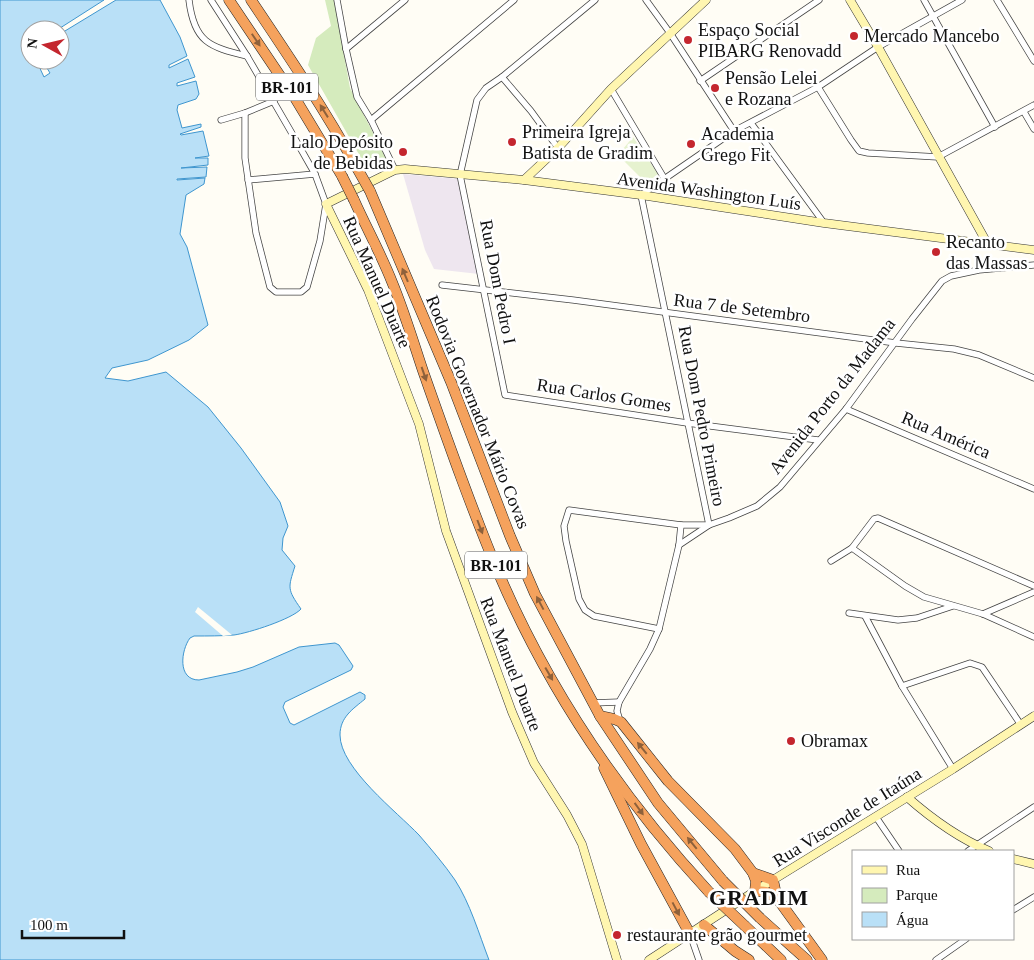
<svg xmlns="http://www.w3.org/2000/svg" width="1034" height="960" font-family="Georgia,serif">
	<rect width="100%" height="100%" fill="#fffdf5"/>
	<path fill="#eee6ef" d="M403,174L459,179L479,274L434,269L425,250Z"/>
	<path fill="#d5ebbd" d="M325,0H334L350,88L387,160L369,172L308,65L316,38L331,26Z"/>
	<path fill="#e6f2cf" d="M633,137L658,174L646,183L618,155Z"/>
	<path fill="#b9e0f7" stroke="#3f96cf" d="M0,0H104L57,30H30V47L28,49L30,60H36L44,77L50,73L42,60H60V34L116,0H160L180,37L187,56L169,65V68L188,59L195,77L177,83V86L196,81L199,94L196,99L178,105L177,110L182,128L201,124V127L180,134L181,135L203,131L209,156L195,158H208V165L181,168L207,167L206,177L177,179V180L205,178L204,184L186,195L180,234L187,247L208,325L189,340L148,360L112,368L105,378L128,381L166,372L208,407L241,448L280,502L288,526L283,538L282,550L295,566C288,588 287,589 301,609C292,619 249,633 234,635C221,636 208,636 194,636L190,638C181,650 177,680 199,680L237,672L253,667L299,647L335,643L339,645L353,666L351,670L285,702L283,707L290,723L294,725L360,692L365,695V699C353,709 340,717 340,735C340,768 397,812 419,835C431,849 444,864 455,880C470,903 479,934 489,960H0Z"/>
	<path fill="#fffdf5" d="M198,607L226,630L232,635L223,636L195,612Z"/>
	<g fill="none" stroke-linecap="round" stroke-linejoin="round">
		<defs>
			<g id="street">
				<path d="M189,0C194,42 209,47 247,56"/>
				<path d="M211,0L247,56L290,130L315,174L326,204L320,241L307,287L301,292H276L270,287L256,233L245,158V113"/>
				<path d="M337,0L346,49L357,97L371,120L395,170"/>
				<path d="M595,0L502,77L486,88L477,100L460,175L505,395L687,423L818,440"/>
				<path d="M646,0L670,33L734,131"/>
				<path d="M924,0L995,127"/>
				<path d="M997,0L1034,61"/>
				<path d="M346,49L405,0"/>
				<path d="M502,77L531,111L558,148"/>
				<path d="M700,81L819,0"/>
				<path d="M818,87L851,140L859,151L868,153L938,157L1034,105"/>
				<path d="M611,89L664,178"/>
				<path d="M1024,112L1034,129"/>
				<path d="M221,120L245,113L274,101"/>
				<path d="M371,120L514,0"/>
				<path d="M751,123L824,223"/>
				<path d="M248,180L315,174"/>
				<path d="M442,285L573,300L896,343L954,349L979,355L1034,378"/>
				<path d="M846,409L1034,489"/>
				<path d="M679,545L709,525L641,195L734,131L818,87L878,47L962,0"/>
				<path d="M831,561L852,548"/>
				<path d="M1034,586L878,518L874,519L852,548L905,586L924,597L983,614L1034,637"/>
				<path d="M849,613L898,620L917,618L953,606"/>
				<path d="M983,614L1034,592"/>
				<path d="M865,616L902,686L953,769"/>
				<path d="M659,629L594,616L585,610L579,599L566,541L564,526L569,510L681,525"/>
				<path d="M902,686L970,663L982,667L1021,725"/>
				<path d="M592,703L619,702"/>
				<path d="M620,721L617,711L619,702L650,649L659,629L679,545L681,525H709L729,518L757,506L780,487L846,409L912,319L942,281L951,276L979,270L1034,265"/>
				<path d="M876,817L899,851"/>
				<path d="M968,851L1034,807"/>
				<path d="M1013,910L1034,897"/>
				<path d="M690,934L699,960"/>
				<path d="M936,960L966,939"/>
			</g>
			<g id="secondary">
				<path d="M850,0L878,47L987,243"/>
				<path d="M524,180L558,148L611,89L706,0"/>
				<path d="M907,797C932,819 958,838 989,851"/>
				<path d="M1013,859L1034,864"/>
				<path d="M617,960L582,844L567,815L534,763L512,712L446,531L419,424L368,290L326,204L395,170L405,169L524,180L641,195L824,223L1034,250"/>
				<path d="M649,960L755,891L953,769L1034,716"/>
			</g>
			<g id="highway">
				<path d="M229,0L295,98L342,176"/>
				<path d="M251,0C288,55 325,110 357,168"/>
				<path d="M370,191L451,382L510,536L535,594L600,716L658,803L723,881"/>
				<path d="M354,200C366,227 381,254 392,282C404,311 413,341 423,371C447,439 471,508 499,574C549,691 623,799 709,892"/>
				<path d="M600,716L614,719L621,722L668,781L735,849L753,873L773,880L777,898L822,960"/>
				<path d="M604,768L641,844L690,934"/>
				<path d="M753,873L756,881L755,891L766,892L777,898"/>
				<path d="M760,918L807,960"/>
				<path d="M704,925L735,951L749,960"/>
				<path d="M745,926L781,960"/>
			</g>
		</defs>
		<use href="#street" stroke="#444" stroke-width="7"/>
		<use href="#secondary" stroke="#333" stroke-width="9"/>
		<use href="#highway" stroke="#222" stroke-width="11"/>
		<use href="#street" stroke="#fff" stroke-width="5.5"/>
		<use href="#secondary" stroke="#fff6b0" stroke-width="8"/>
		<use href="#highway" stroke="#f5a25d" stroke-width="10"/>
		<defs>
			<g id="highway-bridge">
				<path d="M357,168L370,191"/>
				<path d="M342,176L354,200"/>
				<path d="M723,881L760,918"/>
				<path d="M709,892L745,926"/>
			</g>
		</defs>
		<use href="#highway-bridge" stroke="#222" stroke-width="11" stroke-linecap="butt"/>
		<use href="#highway-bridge" stroke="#f5a25d" stroke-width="10"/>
	</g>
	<defs><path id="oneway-solid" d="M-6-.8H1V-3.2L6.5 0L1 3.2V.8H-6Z" transform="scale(1.25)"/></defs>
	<g fill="#8e613b">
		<use href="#oneway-solid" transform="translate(256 40) rotate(56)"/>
		<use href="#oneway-solid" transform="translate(324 111) rotate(-122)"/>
		<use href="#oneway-solid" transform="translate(405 275) rotate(-113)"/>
		<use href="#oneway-solid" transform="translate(424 374) rotate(71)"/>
		<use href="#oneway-solid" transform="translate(480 527) rotate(69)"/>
		<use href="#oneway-solid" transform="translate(540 603) rotate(-118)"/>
		<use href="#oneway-solid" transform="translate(549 674) rotate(60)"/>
		<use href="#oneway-solid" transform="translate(642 748) rotate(-129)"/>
		<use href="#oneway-solid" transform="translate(639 809) rotate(54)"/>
		<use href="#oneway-solid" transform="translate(692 843) rotate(-129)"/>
		<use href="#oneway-solid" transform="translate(676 909) rotate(62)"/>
	</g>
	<g fill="#c4262e" stroke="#fff" stroke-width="2">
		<circle cx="854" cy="36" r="5"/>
		<circle cx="688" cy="40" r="5"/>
		<circle cx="715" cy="88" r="5"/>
		<circle cx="512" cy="142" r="5"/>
		<circle cx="691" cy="144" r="5"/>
		<circle cx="403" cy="152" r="5"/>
		<circle cx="936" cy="252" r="5"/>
		<circle cx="791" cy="741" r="5"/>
		<circle cx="617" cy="935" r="5"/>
	</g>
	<g text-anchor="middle" stroke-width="5" stroke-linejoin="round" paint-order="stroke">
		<g fill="#fff" stroke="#585858" stroke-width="1">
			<rect x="256" y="73.5" width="62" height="27" rx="4"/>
			<rect x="465" y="551.5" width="62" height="27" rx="4"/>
		</g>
		<g font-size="16" font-weight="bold" fill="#111">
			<text x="287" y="93">BR-101</text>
			<text x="496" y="571">BR-101</text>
		</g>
		<g font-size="18" fill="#111" stroke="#fff" text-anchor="start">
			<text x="698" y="36">Espaço Social<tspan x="698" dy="21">PIBARG Renovadd</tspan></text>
			<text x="864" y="42">Mercado Mancebo</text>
			<text x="725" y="84">Pensão Lelei<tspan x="725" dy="21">e Rozana</tspan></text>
			<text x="522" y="138">Primeira Igreja<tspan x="522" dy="21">Batista de Gradim</tspan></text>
			<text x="701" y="140">Academia<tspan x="701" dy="21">Grego Fit</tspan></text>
			<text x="393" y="148" text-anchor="end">Lalo Depósito<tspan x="393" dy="21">de Bebidas</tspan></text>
			<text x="946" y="248">Recanto<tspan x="946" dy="21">das Massas</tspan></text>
			<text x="801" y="747">Obramax</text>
			<text x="627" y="941">restaurante grão gourmet</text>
		</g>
		<g font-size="18" fill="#111" stroke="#fff">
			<text transform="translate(709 191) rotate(8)" y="6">Avenida Washington Luís</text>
			<text transform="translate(377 282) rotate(66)" y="6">Rua Manuel Duarte</text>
			<text transform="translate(498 282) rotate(79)" y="6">Rua Dom Pedro I</text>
			<text transform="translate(742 308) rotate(7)" y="6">Rua 7 de Setembro</text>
			<text transform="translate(604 395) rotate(9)" y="6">Rua Carlos Gomes</text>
			<text transform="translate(832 396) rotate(-52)" y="6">Avenida Porto da Madama</text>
			<text transform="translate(478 412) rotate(68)" y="6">Rodovia Governador Mário Covas</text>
			<text transform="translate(702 416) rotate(79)" y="6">Rua Dom Pedro Primeiro</text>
			<text transform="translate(946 435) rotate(23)" y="6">Rua América</text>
			<text transform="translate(511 664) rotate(69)" y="6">Rua Manuel Duarte</text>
			<text transform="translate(847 817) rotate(-32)" y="6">Rua Visconde de Itaúna</text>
		</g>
		<g font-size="22" font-weight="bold" letter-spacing="1" fill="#111" stroke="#fff">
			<text x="759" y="905">GRADIM</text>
		</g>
	</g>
	<rect x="852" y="850" width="162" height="90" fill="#ffffff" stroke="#a0a0a0"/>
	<rect x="862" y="866" width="25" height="8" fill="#fff6b0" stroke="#a0a0a0"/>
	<text x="896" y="875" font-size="15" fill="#111111">Rua</text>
	<rect x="862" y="888" width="25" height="15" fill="#d5ebbd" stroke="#a0a0a0"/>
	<text x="896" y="900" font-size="15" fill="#111111">Parque</text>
	<rect x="862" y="912" width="25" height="15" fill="#b9e0f7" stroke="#a0a0a0"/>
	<text x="896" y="925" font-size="15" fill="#111111">Água</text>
	<g transform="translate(45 45) rotate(278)"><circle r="24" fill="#ffffff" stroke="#a0a0a0"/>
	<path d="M0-4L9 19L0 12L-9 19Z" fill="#c4262e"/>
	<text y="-8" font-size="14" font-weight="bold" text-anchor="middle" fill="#111111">N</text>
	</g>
	<path d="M22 930v8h102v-8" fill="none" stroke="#111111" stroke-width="2.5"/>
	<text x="30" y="930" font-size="15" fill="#111111" stroke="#ffffff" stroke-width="4" paint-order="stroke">100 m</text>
</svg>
